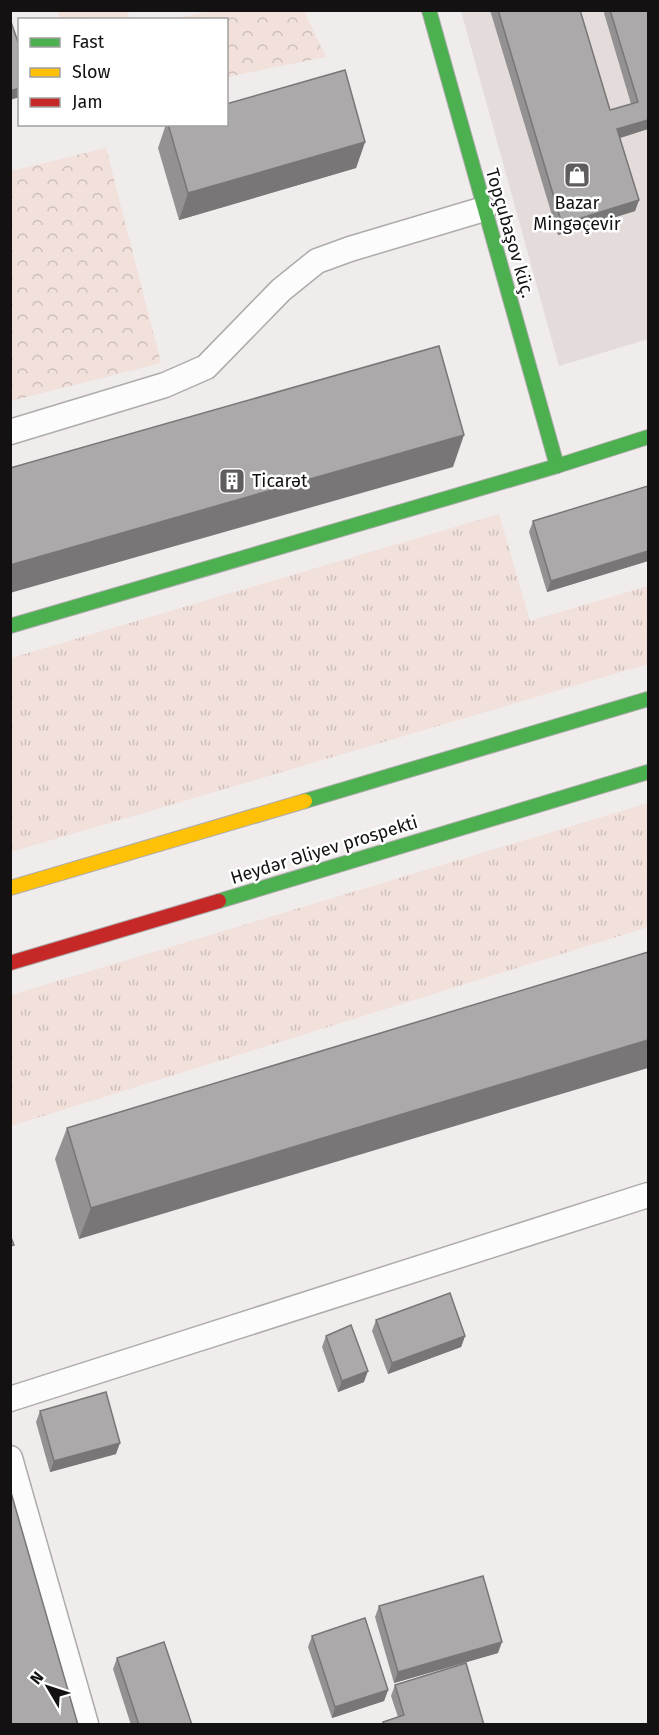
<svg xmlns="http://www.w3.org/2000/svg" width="659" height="1735" font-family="'Fira Sans',sans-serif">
	<defs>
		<pattern id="forest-crowns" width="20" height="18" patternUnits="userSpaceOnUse" patternTransform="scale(1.5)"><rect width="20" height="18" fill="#f2e0db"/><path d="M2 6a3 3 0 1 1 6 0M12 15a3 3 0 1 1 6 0" fill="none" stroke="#cfbfbb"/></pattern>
		<pattern id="park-tufts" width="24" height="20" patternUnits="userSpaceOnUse" patternTransform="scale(1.5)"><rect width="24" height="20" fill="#f2e0db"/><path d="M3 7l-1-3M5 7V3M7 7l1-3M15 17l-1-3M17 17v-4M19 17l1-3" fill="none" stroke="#cfbfbb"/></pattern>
	</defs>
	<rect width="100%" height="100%" fill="#efeceb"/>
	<path fill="#e4dcda" d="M461,11H648V339L559,366Z"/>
	<g fill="url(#forest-crowns)">
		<path d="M57,11H127L130,19H61Z"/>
		<path d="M213,11H304L326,57L227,77L226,20L171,19Z"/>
		<path d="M106,148L161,363L11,401V171Z"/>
	</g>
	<g fill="url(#park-tufts)">
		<path d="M499,514L530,621L648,586V664L11,852V658Z"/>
		<path d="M648,803V927L11,1126V995Z"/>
	</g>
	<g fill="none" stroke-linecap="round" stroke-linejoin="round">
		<defs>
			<g id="lane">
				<path d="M10,432L165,385L206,367L281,290L317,261L350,249L484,209"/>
				<path d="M10,1399L648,1195"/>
				<path d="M10,1458L86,1724"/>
			</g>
			<g id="fast">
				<path d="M429,10L557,466"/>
				<path d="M10,626L557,466L648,437"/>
				<path d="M305,801L648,699"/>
				<path d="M219,901L648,772"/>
			</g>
			<path id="slow" d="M10,888L305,801"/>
			<path id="jam" d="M10,963L219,901"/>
		</defs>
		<use href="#lane" stroke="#aeacab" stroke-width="27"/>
		<use href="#fast" stroke="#aeacab" stroke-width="16"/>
		<use href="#slow" stroke="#aeacab" stroke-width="16"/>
		<use href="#jam" stroke="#aeacab" stroke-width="16"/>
		<use href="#lane" stroke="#fdfcfc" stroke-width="24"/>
		<use href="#fast" stroke="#4caf50" stroke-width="14"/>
		<use href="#slow" stroke="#ffc107" stroke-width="14"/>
		<use href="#jam" stroke="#c62828" stroke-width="14"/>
	</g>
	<g fill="#939191">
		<path d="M490,10H580L610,110L631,104L604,13L605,10H648V129L620,138L639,200L635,211L558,235Z"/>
		<path d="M166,124H226L365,142L356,168L179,220L158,148Z"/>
		<path d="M648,486V561L547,592L529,532L533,521Z"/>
		<path d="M648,952L79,1239L55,1159L67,1128Z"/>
		<path d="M376,1320L465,1336L461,1347L388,1374L372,1331Z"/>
		<path d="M326,1336L364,1382L338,1392L322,1347Z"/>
		<path d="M40,1411L116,1454L50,1472L36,1422Z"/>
		<path d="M379,1606L498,1653L394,1683L375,1617Z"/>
		<path d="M312,1636L388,1690L384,1701L332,1718L308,1647Z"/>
		<path d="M117,1658L192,1725H131L113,1669Z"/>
		<path d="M395,1685L484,1725H382L383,1722L398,1717L391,1696Z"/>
	</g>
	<g fill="#787676">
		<path d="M20,88V97L10,100V91Z"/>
		<path d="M648,120V129L613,140L617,129Z"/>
		<path d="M365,142L356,168L179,220L188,193Z"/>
		<path d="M639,200L635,211L558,235L562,224Z"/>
		<path d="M464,435L453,467L10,593V565Z"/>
		<path d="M648,551V561L547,592L551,581Z"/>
		<path d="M648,1040V1068L79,1239L91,1208Z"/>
		<path d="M465,1336L461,1347L388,1374L392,1363Z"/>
		<path d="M368,1371L364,1382L338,1392L342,1381Z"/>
		<path d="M120,1443L116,1454L50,1472L54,1461Z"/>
		<path d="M502,1642L498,1653L394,1683L398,1672Z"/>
		<path d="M388,1690L384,1701L332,1718L335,1707Z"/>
	</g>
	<g fill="#aba9a9" stroke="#787676" stroke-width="1.5">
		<path d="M498,10H580L610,110L638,102L610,10H648V120L617,129L639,200L562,224Z"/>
		<path d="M10,19L20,48V88L10,91Z"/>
		<path d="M345,70L365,142L188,193L168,124H226V104Z"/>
		<path d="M439,346L464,435L10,565V468Z"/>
		<path d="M648,486V551L551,581L533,521Z"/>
		<path d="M648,952V1040L91,1208L67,1128Z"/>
		<path d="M10,1235L14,1245L10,1246Z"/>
		<path d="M450,1293L465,1336L392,1363L376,1320Z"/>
		<path d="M351,1325L368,1371L342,1381L326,1336Z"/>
		<path d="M106,1392L120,1443L54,1461L40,1411Z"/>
		<path d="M10,1489L78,1725H10Z"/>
		<path d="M483,1576L502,1642L398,1672L379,1606Z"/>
		<path d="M365,1618L388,1690L335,1707L312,1636Z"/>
		<path d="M164,1642L192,1725H139L117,1658Z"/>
		<path d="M466,1663L484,1725H383V1722L404,1715L395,1685Z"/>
	</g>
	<defs>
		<symbol id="shop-square" viewBox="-11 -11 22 22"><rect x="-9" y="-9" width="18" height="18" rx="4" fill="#605e5d" stroke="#fff"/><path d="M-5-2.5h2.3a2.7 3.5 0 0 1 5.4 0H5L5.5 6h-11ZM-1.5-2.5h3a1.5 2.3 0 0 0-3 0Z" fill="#fff"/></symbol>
		<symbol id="building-square" viewBox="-11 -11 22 22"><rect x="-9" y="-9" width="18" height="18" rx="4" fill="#605e5d" stroke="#fff"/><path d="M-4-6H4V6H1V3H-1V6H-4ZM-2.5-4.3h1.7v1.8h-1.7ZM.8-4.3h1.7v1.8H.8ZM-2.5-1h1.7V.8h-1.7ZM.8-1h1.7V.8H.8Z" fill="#fff"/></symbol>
	</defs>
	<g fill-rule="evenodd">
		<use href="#shop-square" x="562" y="160" width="30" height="30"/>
		<use href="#building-square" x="217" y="466" width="30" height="30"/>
	</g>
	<g text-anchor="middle" stroke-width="5" stroke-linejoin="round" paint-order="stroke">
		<g font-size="18" fill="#131111" stroke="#fff">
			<text x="577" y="209">Bazar<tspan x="577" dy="21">Mingəçevir</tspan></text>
			<text x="252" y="487" text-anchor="start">Ticarət</text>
		</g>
		<g font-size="18" fill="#131111" stroke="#fff">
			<text transform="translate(510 233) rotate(74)" y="6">Topçubaşov küç.</text>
			<text transform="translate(324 850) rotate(-17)" y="6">Heydər Əliyev prospekti</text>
		</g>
	</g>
	<rect width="659" height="1735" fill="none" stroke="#131111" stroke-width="24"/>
	<rect x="18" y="18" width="210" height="108" fill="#ffffff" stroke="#a1a0a0" stroke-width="1.5"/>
	<rect x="30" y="38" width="30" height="9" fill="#4caf50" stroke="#a1a0a0" stroke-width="1.5"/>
	<text x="72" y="48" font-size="18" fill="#131111">Fast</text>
	<rect x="30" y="68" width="30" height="9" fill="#ffc107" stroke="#a1a0a0" stroke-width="1.5"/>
	<text x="72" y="78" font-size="18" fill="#131111">Slow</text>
	<rect x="30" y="98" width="30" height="9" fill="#c62828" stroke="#a1a0a0" stroke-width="1.5"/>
	<text x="72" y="108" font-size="18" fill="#131111">Jam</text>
	<g transform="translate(48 1687) rotate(309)" stroke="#ffffff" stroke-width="4.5" paint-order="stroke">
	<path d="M0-4.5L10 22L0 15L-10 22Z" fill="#131111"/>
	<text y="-9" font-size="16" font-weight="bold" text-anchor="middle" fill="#131111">N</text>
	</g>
</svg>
